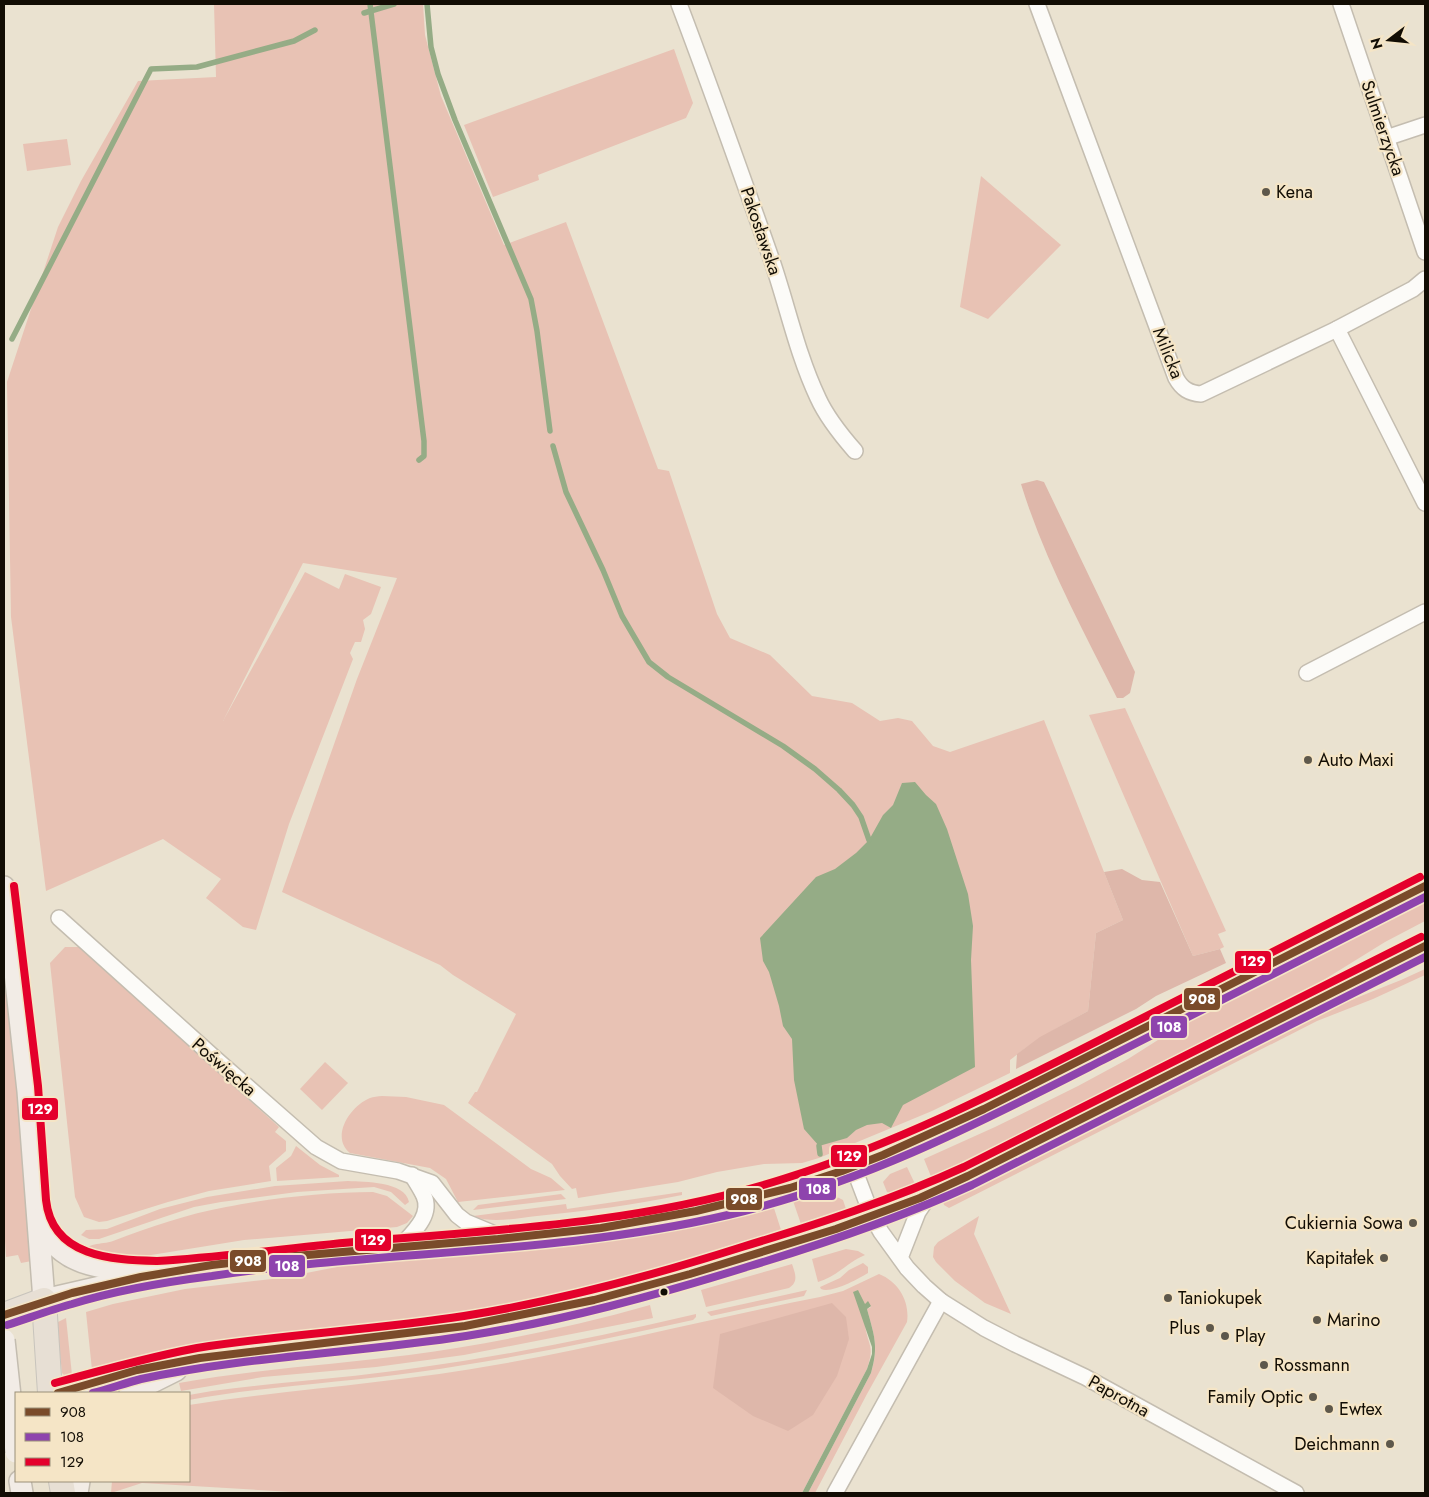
<svg xmlns="http://www.w3.org/2000/svg" width="1429" height="1497" font-family="Jost,sans-serif">
	<rect width="100%" height="100%" fill="#eae2d0"/>
	<g fill="#e8c2b4">
		<path d="M214,4H423L425,35L441,96L504,245L566,222L658,469L669,471L717,614L730,638L770,655L812,696L852,703L880,721L898,718L912,721L933,746L950,752L1044,720L1123,920L1096,933L1088,1011C1061,1026 1034,1040 1010,1060V1073L932,1111L819,1158L802,1163L764,1164L717,1172L678,1182L578,1198L576,1188L572,1189L560,1176L552,1164L468,1103L475,1092H477L516,1014L453,975L440,965L282,892L357,679L397,578L303,563L223,721L305,572L339,589L345,574L381,587L371,614L363,620L365,629L361,642H355L350,653L353,659L289,824L256,930L243,927L206,898L221,879L163,839L46,891L11,617L7,382L58,227L81,181L138,81L216,77Z"/>
		<path d="M674,49L693,103L686,118L538,175L539,180L493,197L464,125Z"/>
		<path d="M67,139L71,165L27,171L23,144Z"/>
		<path d="M981,176L1061,245L988,319L960,307Z"/>
		<path d="M1125,708L1226,931L1218,934L1224,947L1220,949L1193,956L1089,715Z"/>
		<path d="M1425,900V921L1385,942L1293,999L955,1170L932,1179L924,1159L995,1127L1078,1086L1128,1059L1191,1019Z"/>
		<path d="M4,942L37,1260L21,1263L18,1255L6,1257L4,1225Z"/>
		<path d="M65,947H80L279,1127L275,1132L286,1141V1151L269,1166L271,1181L209,1191L168,1202L107,1221L99,1222L84,1217L75,1197L50,963Z"/>
		<path d="M1425,969V975L1373,999L1317,1021L949,1208L944,1205L943,1202L1306,1018L1401,980Z"/>
		<path d="M325,1062L348,1083L322,1110L300,1089Z"/>
		<path d="M382,1096L406,1097L444,1105L531,1169L551,1178L565,1190L458,1202L446,1179L430,1168L350,1153C330,1137 350,1106 370,1098C373,1097 378,1096 382,1096Z"/>
		<path d="M296,1146L320,1165L339,1175V1177L277,1181L276,1168L291,1156Z"/>
		<path d="M907,1167L916,1186C906,1190 896,1197 887,1192L883,1182L890,1174Z"/>
		<path d="M348,1181C364,1182 405,1181 409,1202L405,1205L391,1192L374,1187L297,1192L221,1202L194,1207L164,1217L99,1239H89L81,1235L86,1230L107,1229L160,1209L207,1197L275,1186Z"/>
		<path d="M373,1192L387,1196L413,1216L407,1223L397,1227L244,1240L114,1261L80,1254C87,1242 101,1245 113,1241C150,1227 187,1214 226,1207C271,1198 327,1192 373,1192Z"/>
		<path d="M682,1192V1195C634,1205 586,1211 537,1216C518,1218 491,1224 473,1216L566,1204L567,1209Z"/>
		<path d="M561,1194L566,1199L473,1210L478,1205Z"/>
		<path d="M831,1194L843,1200L846,1209L840,1215L802,1227L792,1198Z"/>
		<path d="M773,1205L782,1233L636,1276L545,1298L434,1319L184,1348L92,1370L86,1312L113,1304L185,1289L281,1278L357,1263L568,1243L638,1234L709,1221Z"/>
		<path d="M979,1216L974,1234L1011,1314L985,1303L955,1281L936,1262L933,1257L934,1247L938,1242Z"/>
		<path d="M846,1249L858,1251L865,1255C848,1262 836,1277 818,1282L812,1259Z"/>
		<path d="M863,1263L868,1267V1273C858,1279 831,1294 821,1289L820,1287L840,1278L849,1270Z"/>
		<path d="M792,1264C795,1273 799,1282 789,1288L706,1307L701,1290Z"/>
		<path d="M879,1274C899,1282 910,1302 907,1322L867,1394L815,1493H808L871,1373C879,1346 874,1335 867,1309L871,1307L867,1304L865,1305C865,1311 864,1319 865,1325C868,1347 875,1344 867,1369L802,1493H309L142,1483L111,1493L112,1481H189V1405C292,1389 397,1383 501,1364C608,1345 713,1318 820,1297L843,1291Z"/>
		<path d="M807,1290L804,1296L711,1316L707,1312Z"/>
		<path d="M650,1305L653,1318L464,1355L376,1367L263,1377L181,1391L179,1383C255,1369 332,1365 409,1355C490,1344 570,1328 650,1305Z"/>
		<path d="M696,1314V1317L693,1320C602,1340 510,1359 418,1372C341,1383 265,1386 189,1400V1395L212,1391C280,1382 348,1378 416,1368C510,1355 603,1336 696,1314Z"/>
		<path d="M66,1318L72,1375H64L62,1373L57,1325L58,1322Z"/>
	</g>
	<g fill="#deb7aa">
		<path d="M1037,480L1044,482L1135,672L1130,693L1123,698H1117C1082,628 1044,559 1021,484Z"/>
		<path d="M1122,869L1142,880L1160,882L1193,956L1220,949L1226,963L1156,996L1136,1009L1016,1069L1017,1054L1040,1037L1088,1011L1096,933L1123,920L1104,872Z"/>
		<path d="M832,1303L846,1317L849,1339L837,1376L813,1415L788,1431L753,1416L713,1388L720,1334Z"/>
	</g>
	<g fill="#95ac86">
		<path d="M915,782L926,795L936,804L947,829L968,894L973,926L971,960L975,1067L903,1105L891,1128L882,1123L867,1125L856,1130L847,1138L819,1146L804,1129L794,1080L792,1039L783,1026L779,1006L769,972L763,961L760,938L816,877L835,869L856,853L869,840L883,815L893,805L902,783Z"/>
		<path d="M858,1290L865,1304L868,1301L871,1306L867,1309C874,1335 879,1346 871,1373L808,1493H802L867,1369L872,1354V1347L853,1292Z"/>
	</g>
	<g fill="none" stroke-linecap="round" stroke-linejoin="round">
		<g stroke="#95ac86" stroke-width="5.5">
			<path d="M370,4L424,441V456L419,460"/>
			<path d="M427,4L431,47L438,74L455,120L531,299L537,331L550,431"/>
			<path d="M364,13L394,4"/>
			<path d="M12,339L151,69L197,67L294,41L315,30"/>
			<path d="M553,446L566,492L603,570L622,616L649,662L668,677L783,746L815,769L839,790L853,805L861,817L869,840"/>
			<path d="M819,1146L820,1154"/>
		</g>
		<defs>
			<g id="street">
				<path d="M679,4C711,88 741,173 771,258C787,304 797,354 818,398C827,418 841,435 855,451"/>
				<path d="M1037,4L1176,378C1182,389 1189,393 1201,394L1337,329L1425,503"/>
				<path d="M1341,4L1425,252"/>
				<path d="M1386,138L1425,125"/>
				<path d="M1337,329L1413,289L1425,279"/>
				<path d="M1307,673L1425,612"/>
				<path d="M59,918L218,1061L316,1147L341,1161L398,1171L432,1183L457,1215L466,1222L502,1237"/>
				<path d="M853,1166L872,1216L881,1232L907,1268L924,1286L941,1301L984,1328L1015,1344L1085,1377L1296,1493"/>
				<path d="M399,1248C411,1234 433,1216 424,1196C421,1189 416,1182 412,1175"/>
				<path d="M900,1258L918,1212L930,1194"/>
				<path d="M835,1493L941,1301"/>
			</g>
			<g id="secondary">
				<path d="M4,887L13,954L28,1091L44,1300L174,1270L273,1259L567,1233L626,1225L695,1212L757,1197L820,1178L899,1148L984,1109L1425,886"/>
				<path d="M40,1219C43,1224 45,1231 49,1237C69,1266 106,1269 138,1270"/>
				<path d="M58,1393L137,1370L200,1358L465,1326L594,1300L690,1274L836,1229L920,1198L968,1176L1425,946"/>
				<path d="M130,1393L176,1370"/>
				<path d="M20,1481L22,1493"/>
				<path d="M77,1493L79,1481"/>
			</g>
			<g id="primary">
				<path d="M4,1315L44,1300L50,1393"/>
				<path d="M61,1481L63,1493"/>
			</g>
		</defs>
		<use href="#street" stroke="#c4bdb0" stroke-width="18"/>
		<use href="#secondary" stroke="#c4bdb0" stroke-width="24"/>
		<use href="#primary" stroke="#c8c4bc" stroke-width="26"/>
		<use href="#street" stroke="#fcfbf8" stroke-width="15"/>
		<use href="#secondary" stroke="#f2ece6" stroke-width="21"/>
		<use href="#primary" stroke="#e7dfd4" stroke-width="24"/>
		<defs>
			<path id="secondary-bridge" d="M4,1340L16,1452"/>
		</defs>
		<use href="#secondary-bridge" stroke="#c4bdb0" stroke-width="24" stroke-linecap="butt"/>
		<use href="#secondary-bridge" stroke="#f2ece6" stroke-width="21"/>
		<defs>
			<g id="bus-1">
				<path d="M4,1315L72,1293L141,1277L212,1265L283,1257L498,1239L601,1228L696,1211L790,1188L842,1171L883,1155L984,1109L1425,886"/>
				<path d="M58,1393L137,1370L200,1358L465,1326L594,1300L690,1274L836,1229L920,1198L968,1176L1425,946"/>
			</g>
			<g id="bus-2">
				<path d="M7,1325C29,1318 50,1310 72,1304C117,1290 165,1282 212,1276C384,1250 556,1255 728,1215C864,1183 979,1123 1103,1060C1210,1006 1318,951 1425,897"/>
				<path d="M93,1393C109,1389 125,1383 141,1379C248,1356 358,1353 466,1336C563,1321 657,1295 750,1266C826,1243 900,1218 972,1185L1425,957"/>
			</g>
			<g id="bus-3">
				<path d="M14,886L38,1086L46,1200C52,1257 112,1260 157,1261C226,1257 295,1247 365,1241C504,1230 648,1222 783,1179C903,1142 1015,1083 1127,1026C1224,976 1323,927 1420,877"/>
				<path d="M55,1383C102,1370 149,1357 197,1348C285,1334 375,1330 464,1316C558,1301 651,1276 742,1247C818,1224 892,1200 964,1167L1421,937"/>
			</g>
		</defs>
		<use href="#bus-1" stroke="#f5e5c6" stroke-width="11"/>
		<use href="#bus-2" stroke="#f5e5c6" stroke-width="11"/>
		<use href="#bus-3" stroke="#f5e5c6" stroke-width="11"/>
		<use href="#bus-1" stroke="#7a4b2a" stroke-width="8"/>
		<use href="#bus-2" stroke="#8e44ad" stroke-width="8"/>
		<use href="#bus-3" stroke="#e4002b" stroke-width="8"/>
	</g>
	<g fill="#5e584b" stroke="#f5e5c6" stroke-width="2">
		<circle cx="1266" cy="192" r="5"/>
		<circle cx="1308" cy="760" r="5"/>
		<circle cx="1413" cy="1223" r="5"/>
		<circle cx="1384" cy="1258" r="5"/>
		<circle cx="1168" cy="1298" r="5"/>
		<circle cx="1317" cy="1320" r="5"/>
		<circle cx="1210" cy="1328" r="5"/>
		<circle cx="1225" cy="1336" r="5"/>
		<circle cx="1264" cy="1365" r="5"/>
		<circle cx="1313" cy="1397" r="5"/>
		<circle cx="1329" cy="1409" r="5"/>
		<circle cx="1390" cy="1444" r="5"/>
	</g>
	<circle fill="#120d04" stroke="#f5e5c6" stroke-width="2" cx="664" cy="1292" r="4.5"/>
	<g text-anchor="middle" stroke-width="4.5" stroke-linejoin="round" paint-order="stroke">
		<g font-size="18" fill="#120d04" stroke="#f5e5c6">
			<text transform="translate(1383 128) rotate(71)" y="6">Sulmierzycka</text>
			<text transform="translate(761 231) rotate(71)" y="6">Pakosławska</text>
			<text transform="translate(1168 353) rotate(68)" y="6">Milicka</text>
			<text transform="translate(224 1067) rotate(41)" y="6">Poświęcka</text>
			<text transform="translate(1119 1396) rotate(29)" y="6">Paprotna</text>
		</g>
		<g font-size="18" fill="#120d04" stroke="#f5e5c6" text-anchor="start">
			<text x="1276" y="198">Kena</text>
			<text x="1318" y="766">Auto Maxi</text>
			<text x="1403" y="1229" text-anchor="end">Cukiernia Sowa</text>
			<text x="1374" y="1264" text-anchor="end">Kapitałek</text>
			<text x="1178" y="1304">Taniokupek</text>
			<text x="1327" y="1326">Marino</text>
			<text x="1200" y="1334" text-anchor="end">Plus</text>
			<text x="1235" y="1342">Play</text>
			<text x="1274" y="1371">Rossmann</text>
			<text x="1303" y="1403" text-anchor="end">Family Optic</text>
			<text x="1339" y="1415">Ewtex</text>
			<text x="1380" y="1450" text-anchor="end">Deichmann</text>
		</g>
	</g>
	<g stroke="#f5e5c6" stroke-width="2">
		<rect x="1234" y="950" width="38" height="24" rx="5" fill="#e4002b"/>
		<rect x="1183" y="987" width="38" height="24" rx="5" fill="#7a4b2a"/>
		<rect x="1150" y="1015" width="38" height="24" rx="5" fill="#8e44ad"/>
		<rect x="21" y="1097" width="38" height="24" rx="5" fill="#e4002b"/>
		<rect x="830" y="1144" width="38" height="24" rx="5" fill="#e4002b"/>
		<rect x="798" y="1177" width="39" height="24" rx="5" fill="#8e44ad"/>
		<rect x="725" y="1187" width="38" height="24" rx="5" fill="#7a4b2a"/>
		<rect x="354" y="1228" width="38" height="24" rx="5" fill="#e4002b"/>
		<rect x="229" y="1249" width="38" height="24" rx="5" fill="#7a4b2a"/>
		<rect x="268" y="1254" width="38" height="24" rx="5" fill="#8e44ad"/>
	</g>
	<g font-size="14" text-anchor="middle" font-weight="bold" fill="#fff">
		<text x="1253" y="966">129</text>
		<text x="1202" y="1004">908</text>
		<text x="1169" y="1032">108</text>
		<text x="40" y="1114">129</text>
		<text x="849" y="1161">129</text>
		<text x="818" y="1194">108</text>
		<text x="744" y="1204">908</text>
		<text x="373" y="1245">129</text>
		<text x="248" y="1266">908</text>
		<text x="287" y="1271">108</text>
	</g>
	<rect width="1429" height="1497" fill="none" stroke="#120d04" stroke-width="10"/>
	<rect x="15" y="1392" width="175" height="90" fill="#f5e5c6" stroke="#9a8f78"/>
	<rect x="25" y="1408" width="25" height="8" fill="#7a4b2a" stroke="#9a8f78"/>
	<text x="60" y="1417" font-size="15" fill="#120d04">908</text>
	<rect x="25" y="1433" width="25" height="8" fill="#8e44ad" stroke="#9a8f78"/>
	<text x="60" y="1442" font-size="15" fill="#120d04">108</text>
	<rect x="25" y="1458" width="25" height="8" fill="#e4002b" stroke="#9a8f78"/>
	<text x="60" y="1467" font-size="15" fill="#120d04">129</text>
	<g transform="translate(1389 40) rotate(254)" stroke="#f5e5c6" stroke-width="4" paint-order="stroke">
	<path d="M0-4L9 19L0 12L-9 19Z" fill="#120d04"/>
	<text y="-8" font-size="14" font-weight="bold" text-anchor="middle" fill="#120d04">N</text>
	</g>
</svg>
